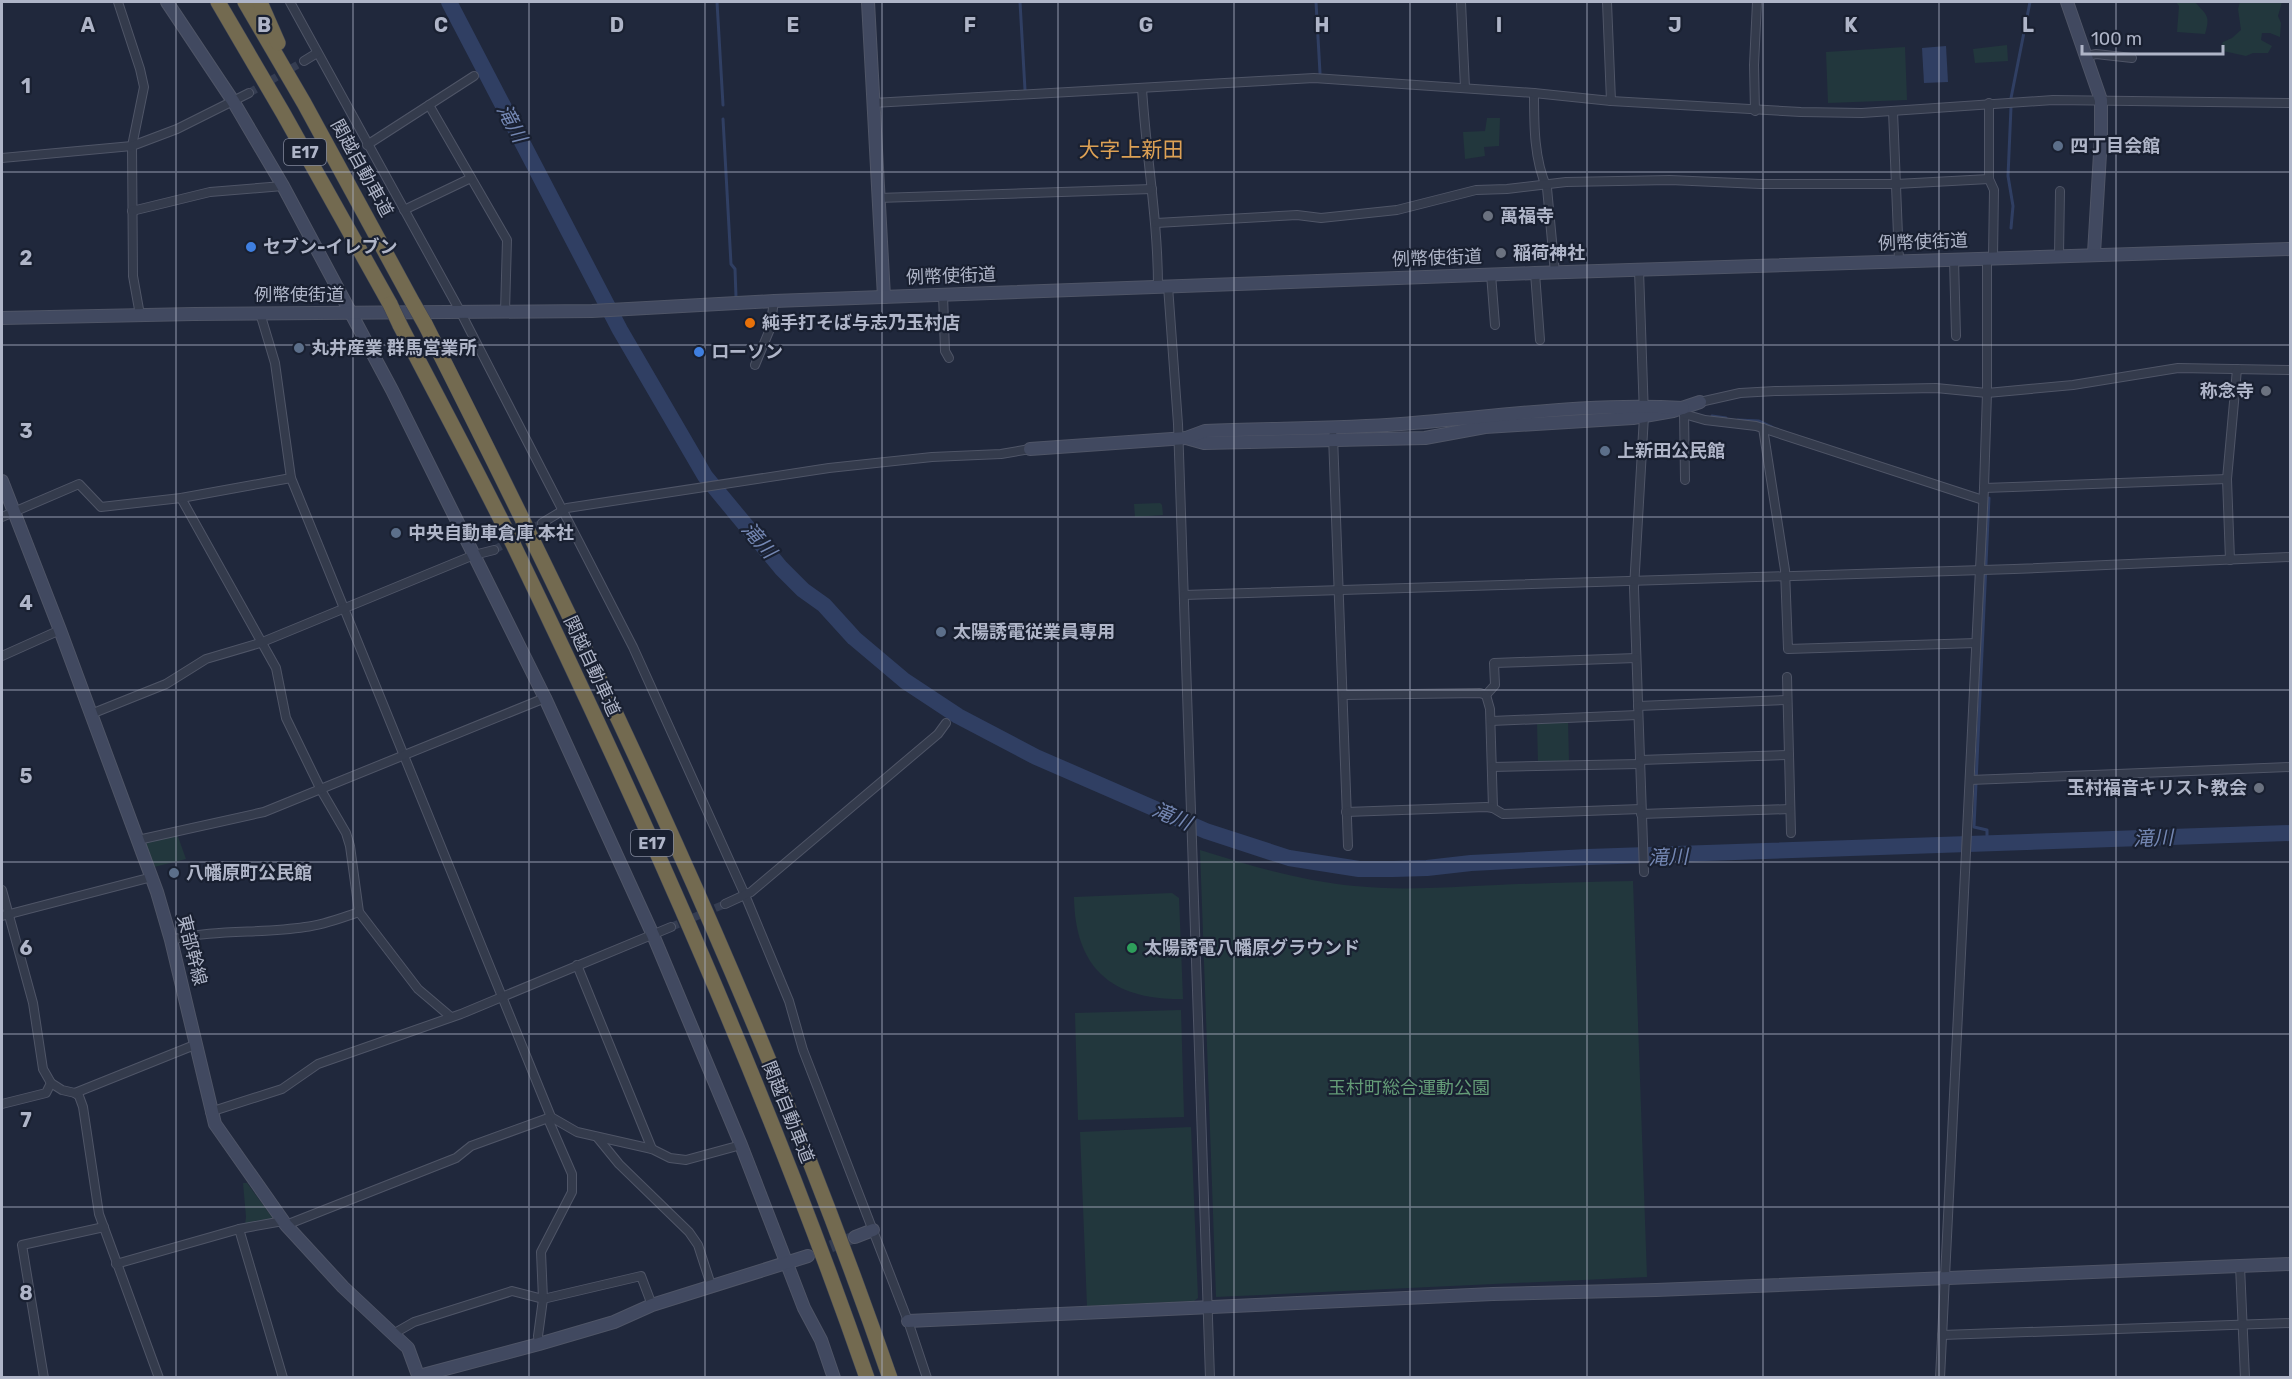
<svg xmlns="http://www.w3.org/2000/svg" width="2292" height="1379" font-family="Rubik,'Noto Sans JP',sans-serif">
	<rect width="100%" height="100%" fill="#20283c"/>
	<g fill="#22373d">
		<path d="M2176,2H2195C2206,15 2211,15 2205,34L2177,32L2179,6Z"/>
		<path d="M2240,2H2282L2278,16L2281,23L2280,37L2270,33H2262L2261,40L2272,46L2268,53H2253L2246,56L2223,51L2221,47L2223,42L2232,38L2241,30L2238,9Z"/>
		<path d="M2007,45L2008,61L1975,63L1973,49Z"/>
		<path d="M1905,47L1907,100L1828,103L1826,52Z"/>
		<path d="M1487,118H1500L1499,146L1484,147L1485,156L1465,159L1463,132L1485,131Z"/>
		<path d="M1160,503L1162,505L1163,515L1135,517L1134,504Z"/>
		<path d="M1568,721L1569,762L1538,763L1537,722Z"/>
		<path d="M177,834L186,859L154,867L146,845L147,842Z"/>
		<path d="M1200,850C1251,866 1302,881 1355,886C1402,891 1449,887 1497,885C1542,883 1588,882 1633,881L1647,1277L1216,1297Z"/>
		<path d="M1172,893L1179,898L1183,999C1112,1000 1075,969 1074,897Z"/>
		<path d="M1181,1010L1184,1117L1078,1120L1075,1013Z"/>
		<path d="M1191,1127L1198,1298L1194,1301L1087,1306L1080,1132Z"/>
		<path d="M243,1183H247L274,1220L245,1225L246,1217Z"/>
	</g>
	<path fill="#303f63" d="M1946,46L1948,82L1924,83L1922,48Z"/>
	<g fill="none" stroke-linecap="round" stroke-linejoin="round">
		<g stroke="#303f63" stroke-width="3">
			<path d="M717,2L723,105"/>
			<path d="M1020,2L1025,90"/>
			<path d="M1316,2L1320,73"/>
			<path d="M2011,98L2030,2"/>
			<path d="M2011,107L2008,176L2013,206L2011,228"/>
			<path d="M723,119L731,264L735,269L736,297L738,298"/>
			<path d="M1712,416L1726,418"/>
			<path d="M1738,420L1759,421L1772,427"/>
			<path d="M1987,845V830L1974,827L1989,498"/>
		</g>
		<path stroke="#303f63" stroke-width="16" d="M449,2L620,330L705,476L781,568L803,590L824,605L854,638L905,681L958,716L1036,757L1206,831L1289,858L1359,869H1393L1427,868L1471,863L1588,857L2290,833"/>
		<g stroke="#353d51" stroke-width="8" stroke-dasharray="8 4" stroke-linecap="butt">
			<path d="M249,93L304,61"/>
			<path d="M494,550L542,523"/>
			<path d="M671,927L725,904"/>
		</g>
		<path stroke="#353d51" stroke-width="12" stroke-dasharray="12 6" stroke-linecap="butt" d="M814,1253L855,1237"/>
		<defs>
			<g id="street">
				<path d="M118,2L140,69L144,87L132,146L133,276L140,315"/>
				<path d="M290,2L460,311L633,647L745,895L789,1001L803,1050L908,1321L927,1378"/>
				<path d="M1461,2L1465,88"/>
				<path d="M1607,2L1611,101"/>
				<path d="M2087,56L2096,54L2132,58"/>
				<path d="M304,61L317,53"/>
				<path d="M1142,88C1146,155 1158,220 1158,287"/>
				<path d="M1534,93C1534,125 1534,160 1547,188L1555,273"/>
				<path d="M873,103L1314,78L1534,93L1611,101L1801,112L1862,113L2053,100L2290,103"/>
				<path d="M1989,103V179L1994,190L1993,257"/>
				<path d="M429,105L507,240L505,312"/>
				<path d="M1755,111L1754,65L1757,2"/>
				<path d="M1893,111L1899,260"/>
				<path d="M367,145L474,76"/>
				<path d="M2,158L132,146L177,129L249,93"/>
				<path d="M878,198L1152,189"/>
				<path d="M404,210L471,178"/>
				<path d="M132,211L210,192L283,186"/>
				<path d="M1156,223L1297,215L1321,218L1397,210L1476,190L1507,189L1566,182L1670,180L1760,184H1896L1989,179"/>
				<path d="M2059,255L2060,191"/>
				<path d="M1954,259L1956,336"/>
				<path d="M1639,270L1644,416L1634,588L1644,872"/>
				<path d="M1535,273L1540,340"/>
				<path d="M1491,274L1495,325"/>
				<path d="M1168,286L1178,424L1210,1378"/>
				<path d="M943,295L945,351L949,358"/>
				<path d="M260,313L275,363L291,478L551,1117L577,1132L652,1149L670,1158L686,1160L741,1145"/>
				<path d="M755,365L770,329L774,301"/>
				<path d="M1700,402L1740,393L1775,391L1936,388L1987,393L2073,385L2178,368L2290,370"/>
				<path d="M1684,411L1685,480"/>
				<path d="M1684,414L1705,420L1756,426L1983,500"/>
				<path d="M1763,428L1785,570L1788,649L1976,643"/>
				<path d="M1333,436L1348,846"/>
				<path d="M1984,488L2227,479"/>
				<path d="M181,498L276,668L286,718L321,790L346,833L350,846L359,912L418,989L451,1017"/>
				<path d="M2,517L79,484L101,507L181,498L291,478"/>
				<path d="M542,523L567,508L829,468L932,457L1001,454L1030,449"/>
				<path d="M2230,560L2227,479L2237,369"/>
				<path d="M1184,595L2014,569L2290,557"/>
				<path d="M2,656L60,630"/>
				<path d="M1787,677L1791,833"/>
				<path d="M1344,695L1480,693L1486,695"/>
				<path d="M1486,695L1495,685L1494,663L1636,658"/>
				<path d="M1486,695L1490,709L1493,808"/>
				<path d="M1638,706L1787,700"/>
				<path d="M91,714L166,684L206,659L260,643L474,555L494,550"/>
				<path d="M1491,721L1638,715"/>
				<path d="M1640,760L1789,755"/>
				<path d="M1492,767L1640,764"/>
				<path d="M1970,780L2290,767"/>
				<path d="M1346,812L1486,807L1493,808L1503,814L1641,809"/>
				<path d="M1641,814L1790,809"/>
				<path d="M138,840L264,812L545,698"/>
				<path d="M2,890L33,1003L43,1069L51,1083"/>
				<path d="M725,904L751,892L938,734L946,723"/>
				<path d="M2,916L152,877"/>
				<path d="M171,940C215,929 261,934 305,927C324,925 341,918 359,912"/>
				<path d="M577,965L652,1149"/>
				<path d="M75,1093L79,1096L83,1107L99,1214L159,1378"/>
				<path d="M2,1104L46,1093L51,1083L62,1090L75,1093L197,1044"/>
				<path d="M210,1112L282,1089L318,1064L461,1014L671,927"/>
				<path d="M597,1137L619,1164L689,1232L698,1245L711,1285"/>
				<path d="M286,1225L456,1158L471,1146L551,1117"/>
				<path d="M239,1229L283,1378"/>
				<path d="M116,1264L239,1229L283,1221"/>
				<path d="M2240,1266L2245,1378"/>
				<path d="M393,1334L414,1322L512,1291L543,1299L641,1276L652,1305"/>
				<path d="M1942,1335L2290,1323"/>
				<path d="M539,1344L538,1336L543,1299L541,1252L572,1192V1174L548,1119"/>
				<path d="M44,1378L22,1245L104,1227"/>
				<path d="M1940,1378L1984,488L1987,393V257"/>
			</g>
			<g id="secondary">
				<path d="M167,2L233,101L283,186L392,390L545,698L653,935L741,1145L804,1308L821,1340L834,1378"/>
				<path d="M868,2L884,297"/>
				<path d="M2067,2L2101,100V137L2094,253"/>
				<path d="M2,318L194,314L592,311L774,301L1535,273L2290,249"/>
				<path d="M1186,438L1204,443L1425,438L1485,427L1633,418L1673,411L1700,402"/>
				<path d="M1030,449L1186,438L1205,431C1271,428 1336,429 1401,424C1495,417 1589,402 1683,408"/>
				<path d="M2,481L60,630L157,892L171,940L215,1124L286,1225L343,1287L408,1348L419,1378"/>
				<path d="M855,1237L873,1230"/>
				<path d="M908,1321L1493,1294L1656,1290L2290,1264"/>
				<path d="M419,1376L539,1344L614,1322L652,1305L808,1256"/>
			</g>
			<g id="highway">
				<path d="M218,2L283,113L390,304"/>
				<path d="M245,2L304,103L413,303"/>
				<path d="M260,2L278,43"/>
				<path d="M425,324C599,668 763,1012 890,1378"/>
				<path d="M400,325C438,399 478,472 514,546C645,817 768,1093 867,1378"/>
			</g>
		</defs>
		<use href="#street" stroke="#4f5567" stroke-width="10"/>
		<use href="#secondary" stroke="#4f5567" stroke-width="14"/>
		<use href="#highway" stroke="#3c4254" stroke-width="16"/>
		<use href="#street" stroke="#343b4c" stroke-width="8"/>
		<use href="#secondary" stroke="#414960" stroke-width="12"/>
		<use href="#highway" stroke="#736a50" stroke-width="15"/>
		<defs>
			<g id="highway-bridge">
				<path d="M413,303L425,324"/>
				<path d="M390,304L400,325"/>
			</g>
		</defs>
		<use href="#highway-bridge" stroke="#3c4254" stroke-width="16" stroke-linecap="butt"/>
		<use href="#highway-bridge" stroke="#736a50" stroke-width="15"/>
	</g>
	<path fill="none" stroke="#afb5c8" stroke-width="1.5" stroke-opacity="0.55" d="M176,2V1378M353,2V1378M529,2V1378M705,2V1378M882,2V1378M1058,2V1378M1234,2V1378M1410,2V1378M1587,2V1378M1763,2V1378M1939,2V1378M2116,2V1378M2,172H2290M2,345H2290M2,517H2290M2,690H2290M2,862H2290M2,1034H2290M2,1207H2290"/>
	<g fill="#5c6f8a" stroke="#192031" stroke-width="2">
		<circle cx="2058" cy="146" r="6"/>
		<circle cx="299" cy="348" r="6"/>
		<circle cx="1605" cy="451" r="6"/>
		<circle cx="396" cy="533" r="6"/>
		<circle cx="941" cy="632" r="6"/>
		<circle cx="174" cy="873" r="6"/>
	</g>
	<g fill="#6b7280" stroke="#192031" stroke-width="2">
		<circle cx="1488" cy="216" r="6"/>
		<circle cx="1501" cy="253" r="6"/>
		<circle cx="2266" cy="391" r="6"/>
		<circle cx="2259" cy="788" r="6"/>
	</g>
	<g fill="#3f7fe0" stroke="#192031" stroke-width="2">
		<circle cx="251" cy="247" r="6"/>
		<circle cx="699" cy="352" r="6"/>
	</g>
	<circle fill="#e8710a" stroke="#192031" stroke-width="2" cx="750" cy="323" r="6"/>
	<circle fill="#2e9e5b" stroke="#192031" stroke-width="2" cx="1132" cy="948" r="6"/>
	<g text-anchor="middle" stroke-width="4.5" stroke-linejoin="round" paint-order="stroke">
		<g fill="#192031" stroke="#82889b" stroke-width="1.5">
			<rect x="284" y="139" width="42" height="26" rx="4.5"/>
			<rect x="631" y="830" width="42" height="26" rx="4.5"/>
		</g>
		<g font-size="16" font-weight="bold" fill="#afb5c8">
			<text x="305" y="158">E17</text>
			<text x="652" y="849">E17</text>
		</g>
		<g font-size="18" font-weight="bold" fill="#afb5c8" stroke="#192031" text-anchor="start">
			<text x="2070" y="152">四丁目会館</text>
			<text x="1500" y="222">萬福寺</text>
			<text x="263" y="253">セブン-イレブン</text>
			<text x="1513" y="259">稲荷神社</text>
			<text x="762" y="329">純手打そば与志乃玉村店</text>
			<text x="311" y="354">丸井産業 群馬営業所</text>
			<text x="711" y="358">ローソン</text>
			<text x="2254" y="397" text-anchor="end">称念寺</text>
			<text x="1617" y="457">上新田公民館</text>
			<text x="408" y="539">中央自動車倉庫 本社</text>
			<text x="953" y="638">太陽誘電従業員専用</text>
			<text x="2247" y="794" text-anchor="end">玉村福音キリスト教会</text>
			<text x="186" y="879">八幡原町公民館</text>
			<text x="1144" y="954">太陽誘電八幡原グラウンド</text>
		</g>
		<g font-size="18" fill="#afb5c8" stroke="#192031">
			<text transform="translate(362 168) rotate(61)" y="6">関越自動車道</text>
			<text transform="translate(1923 242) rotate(-2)" y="6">例幣使街道</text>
			<text transform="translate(1437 258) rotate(-2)" y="6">例幣使街道</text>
			<text transform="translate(951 276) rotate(-2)" y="6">例幣使街道</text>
			<text x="299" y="301">例幣使街道</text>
			<text transform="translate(592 666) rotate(65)" y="6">関越自動車道</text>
			<text transform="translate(192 950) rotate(76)" y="6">東部幹線</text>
			<text transform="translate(788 1112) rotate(68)" y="6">関越自動車道</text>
		</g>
		<g font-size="18" fill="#649c77" stroke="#192031">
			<text x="1409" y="1094">玉村町総合運動公園</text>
		</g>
		<g font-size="20" font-style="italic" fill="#7487b3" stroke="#192031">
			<text transform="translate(512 123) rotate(62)" y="7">滝川</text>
			<text transform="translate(759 540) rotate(49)" y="7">滝川</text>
			<text transform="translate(1172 816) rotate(23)" y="7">滝川</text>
			<text transform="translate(2153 838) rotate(-2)" y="7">滝川</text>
			<text transform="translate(1668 857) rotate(-2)" y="7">滝川</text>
		</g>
		<g font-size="21" fill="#dda155" stroke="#192031">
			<text x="1131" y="157">大字上新田</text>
		</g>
	</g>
	<g font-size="20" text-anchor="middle" font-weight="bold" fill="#afb5c8" stroke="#192031" stroke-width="4.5" stroke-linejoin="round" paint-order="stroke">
		<text x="88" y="32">A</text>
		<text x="264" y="32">B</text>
		<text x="441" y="32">C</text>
		<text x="617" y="32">D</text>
		<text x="793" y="32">E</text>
		<text x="970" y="32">F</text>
		<text x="1146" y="32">G</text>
		<text x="1322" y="32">H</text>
		<text x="1499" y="32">I</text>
		<text x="1675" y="32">J</text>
		<text x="1851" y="32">K</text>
		<text x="2028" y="32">L</text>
		<text x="26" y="93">1</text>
		<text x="26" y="265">2</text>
		<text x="26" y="438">3</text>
		<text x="26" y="610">4</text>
		<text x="26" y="783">5</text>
		<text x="26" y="955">6</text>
		<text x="26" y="1127">7</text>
		<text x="26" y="1300">8</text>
	</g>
	<rect width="2292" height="1379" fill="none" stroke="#afb5c8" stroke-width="6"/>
	<path d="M2082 45v9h141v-9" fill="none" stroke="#afb5c8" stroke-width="3"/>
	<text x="2091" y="45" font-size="18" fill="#afb5c8" stroke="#192031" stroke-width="4.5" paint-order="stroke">100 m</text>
</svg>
